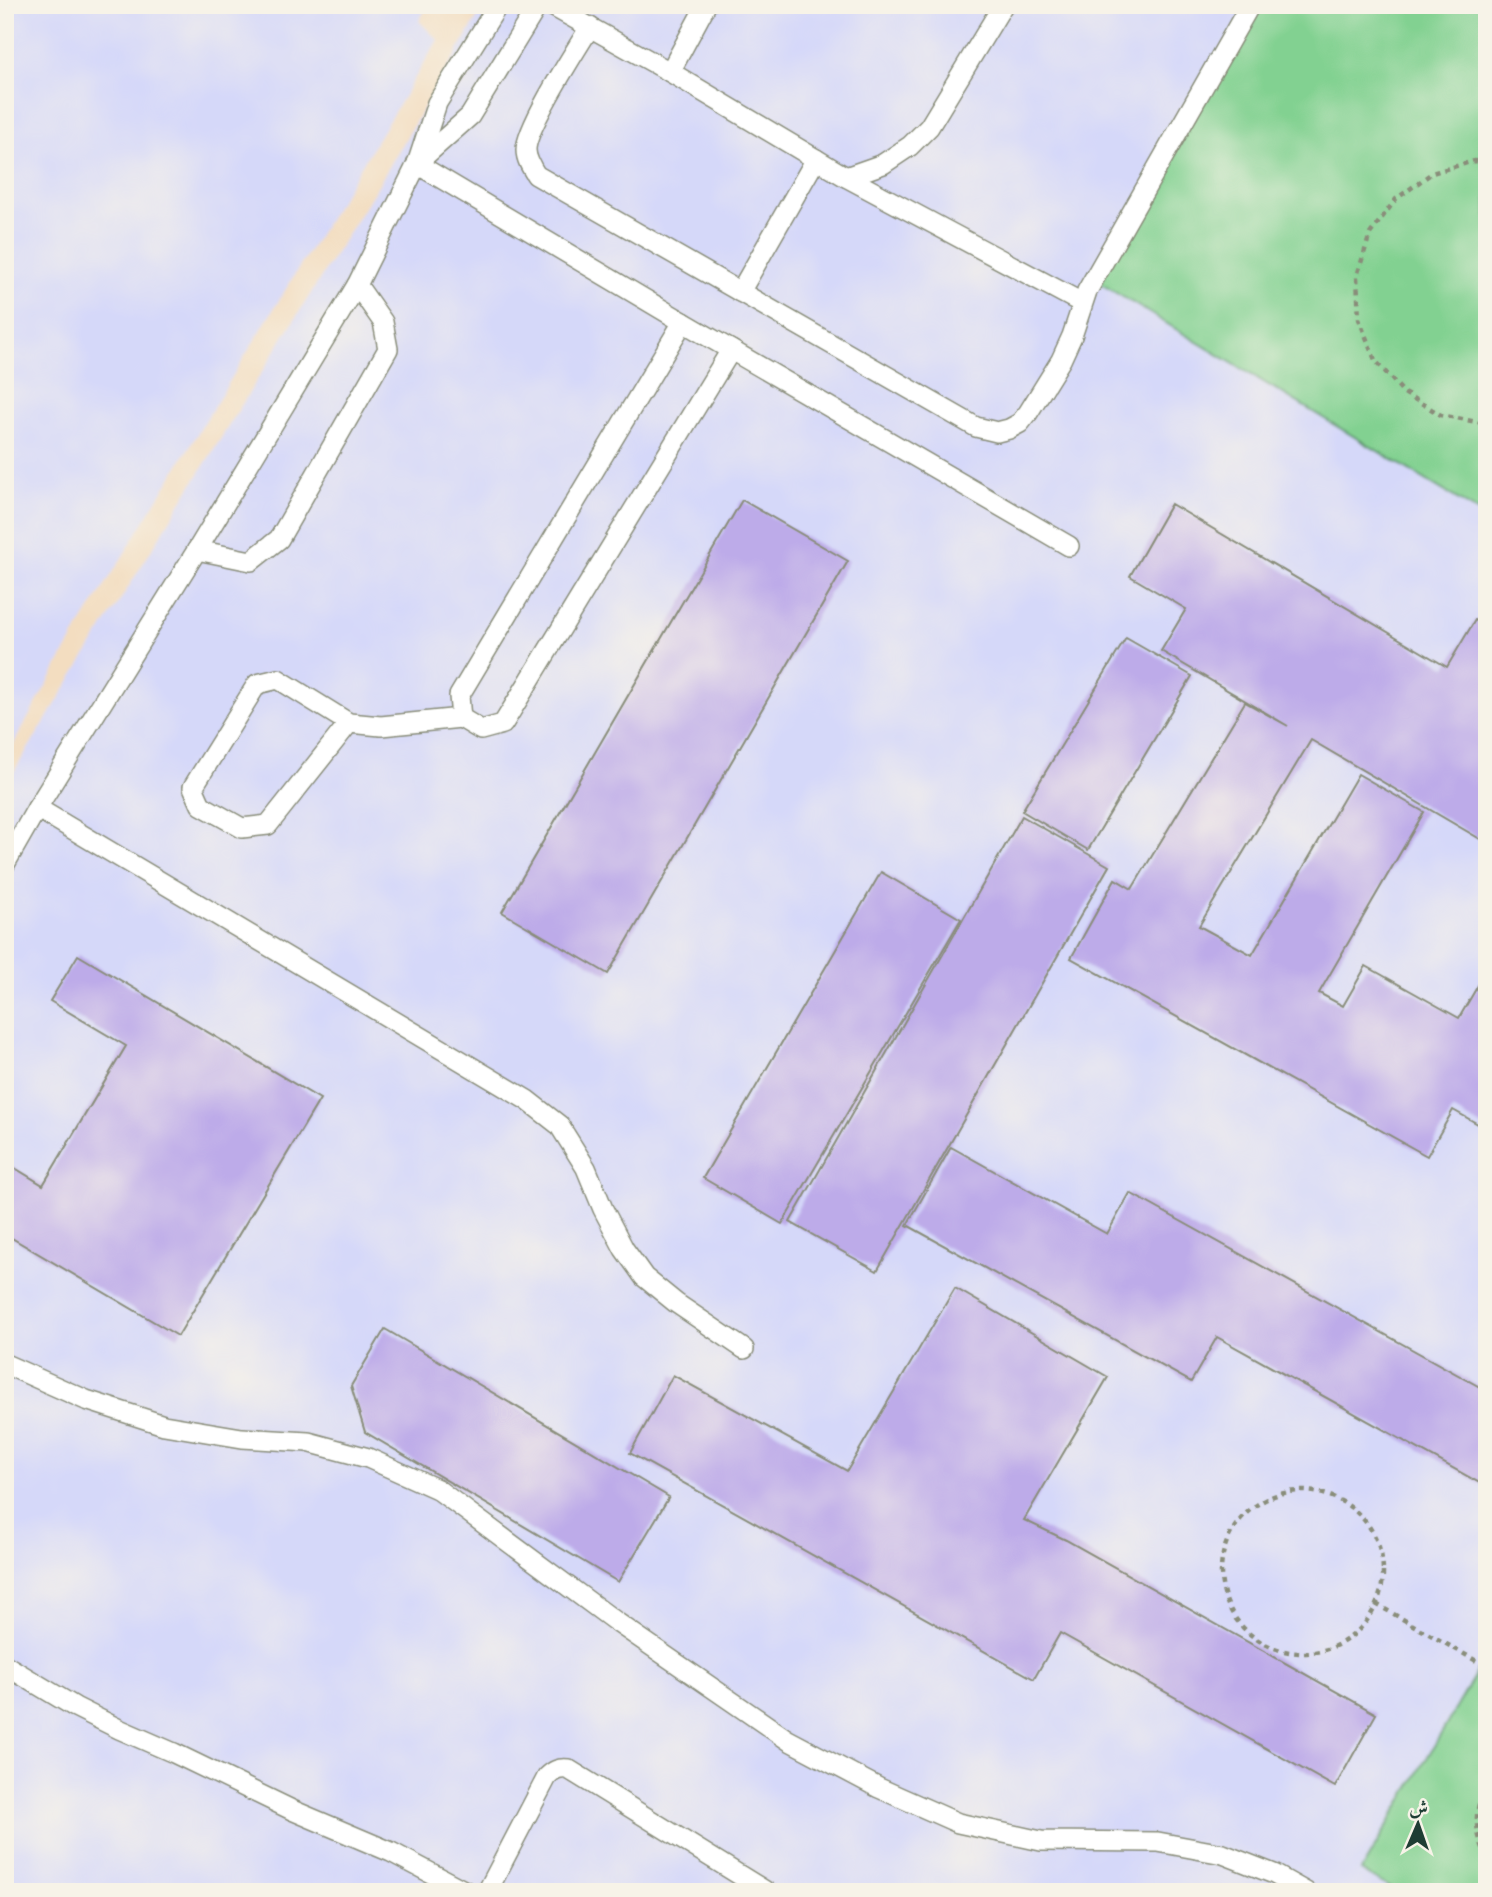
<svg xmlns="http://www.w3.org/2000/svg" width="1492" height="1897" font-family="'Libre Bodoni',Amiri,serif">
	<rect width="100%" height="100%" fill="#f7f3e8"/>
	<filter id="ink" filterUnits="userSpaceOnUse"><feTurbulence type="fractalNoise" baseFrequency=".0143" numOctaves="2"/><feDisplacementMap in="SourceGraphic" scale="14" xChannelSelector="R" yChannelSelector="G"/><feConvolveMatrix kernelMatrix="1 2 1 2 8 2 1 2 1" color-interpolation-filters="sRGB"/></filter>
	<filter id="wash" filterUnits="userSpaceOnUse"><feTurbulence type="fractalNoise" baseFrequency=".00686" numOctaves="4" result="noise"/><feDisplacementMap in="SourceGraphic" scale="28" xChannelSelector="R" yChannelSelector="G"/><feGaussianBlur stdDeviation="1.57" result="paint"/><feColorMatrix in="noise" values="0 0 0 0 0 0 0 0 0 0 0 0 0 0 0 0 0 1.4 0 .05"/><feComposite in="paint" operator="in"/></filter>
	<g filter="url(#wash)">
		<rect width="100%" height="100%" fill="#f3ddc0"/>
		<g fill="#d5d8f9">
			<path d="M5,5H428L419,21L438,40L77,631L5,759Z"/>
			<path d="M485,5H1487V1892H5V786L377,187Z"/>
		</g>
		<g fill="#82d191" stroke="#508762" stroke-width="2">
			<path d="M1259,5H1487V517L1093,279Z"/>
			<path d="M1487,1655V1892H1397L1361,1871Z"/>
		</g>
		<g id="blocks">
			<g fill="#bdabe9">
				<path d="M742,500L848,561L608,974L502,912Z"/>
				<path d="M1171,504L1447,667L1475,620L1487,626V843L1311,740L1199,926L1252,955L1358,774L1424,812L1319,993L1343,1006L1366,966L1459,1018L1487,970V1129L1453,1110L1427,1156L1071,958L1115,879L1132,889L1245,702L1288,726L1161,651L1186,609L1130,576Z"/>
				<path d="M1126,638L1192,676L1088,850L1022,811Z"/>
				<path d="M1022,816L1109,866L877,1271L790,1222Z"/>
				<path d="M881,872L961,919L782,1224L703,1178Z"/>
				<path d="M78,955L320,1099L178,1336L5,1234V1162L43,1185L126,1046L50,1001Z"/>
				<path d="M951,1147L1107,1234L1130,1193L1487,1391V1487L1217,1337L1191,1382L907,1225Z"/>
				<path d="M955,1288L1108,1377L1024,1520L1066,1540L1376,1714L1335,1787L1060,1633L1034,1679L630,1453L673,1375L847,1471Z"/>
				<path d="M385,1329L669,1497L618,1582L365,1432L351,1386Z"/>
			</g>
		</g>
	</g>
	<g filter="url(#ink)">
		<use href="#blocks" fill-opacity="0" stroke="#898d7a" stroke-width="2"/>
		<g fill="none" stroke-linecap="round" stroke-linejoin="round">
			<defs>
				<g id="service">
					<path d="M550,5L670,72L846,177L1082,303"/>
					<path d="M590,27C576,50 526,127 526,150C526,159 531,167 536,175L976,427L997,432L1009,429L1020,423L1028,413L1061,360L1072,336L1087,291L1250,5"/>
					<path d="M670,72L706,5"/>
					<path d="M417,163L470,116L538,5"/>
					<path d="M417,164L683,322L1069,546"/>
					<path d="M846,177L883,164L910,146L929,127L1003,5"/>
					<path d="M740,292L816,159"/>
					<path d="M683,322L459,696L461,718L481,730L503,724L731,350"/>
					<path d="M197,550L251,561L279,539L388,349L383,322L357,285"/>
					<path d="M349,723L268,825L242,828L201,805L193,787L257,684L278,679L349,723L381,726L461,718"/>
					<path d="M37,808L527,1100L559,1125L586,1168L603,1209L624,1249L644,1277L676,1303L744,1349"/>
					<path d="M5,864L37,808L197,550L357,285L417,164L437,103L498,5"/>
					<path d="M5,1364L86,1400L164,1425L242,1438L308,1442L368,1458L437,1489L615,1621L788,1740L879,1788L958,1823L1041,1841L1158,1842L1223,1854L1274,1874L1306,1892"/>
					<path d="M5,1665L75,1707L119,1729L174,1753L292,1810L391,1852L467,1892"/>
					<path d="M487,1892L547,1777C554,1770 559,1768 568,1769L767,1892"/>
				</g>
			</defs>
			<use href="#service" stroke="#898d7a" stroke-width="22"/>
			<g stroke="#898d7a" stroke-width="4.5" stroke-dasharray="5 5" stroke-linecap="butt">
				<path d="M1487,162L1474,161L1432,173L1396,199L1370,234L1357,276L1359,319L1375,360L1404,393L1441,415L1487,424"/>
				<circle cx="1302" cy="1572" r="81"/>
				<path d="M1376,1604L1487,1667"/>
				<path d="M1487,1786C1473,1809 1474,1832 1487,1856"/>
			</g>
			<use href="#service" stroke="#fff" stroke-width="19"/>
		</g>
	</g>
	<rect width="1492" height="1897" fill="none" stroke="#f7f3e8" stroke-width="28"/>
	<g transform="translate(1418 1824) rotate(2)" stroke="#f7f3e8" stroke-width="5" paint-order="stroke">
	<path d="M0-5L12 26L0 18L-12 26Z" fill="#1f3d34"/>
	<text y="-10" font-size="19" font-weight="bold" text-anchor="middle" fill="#1f3d34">ش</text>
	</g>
</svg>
